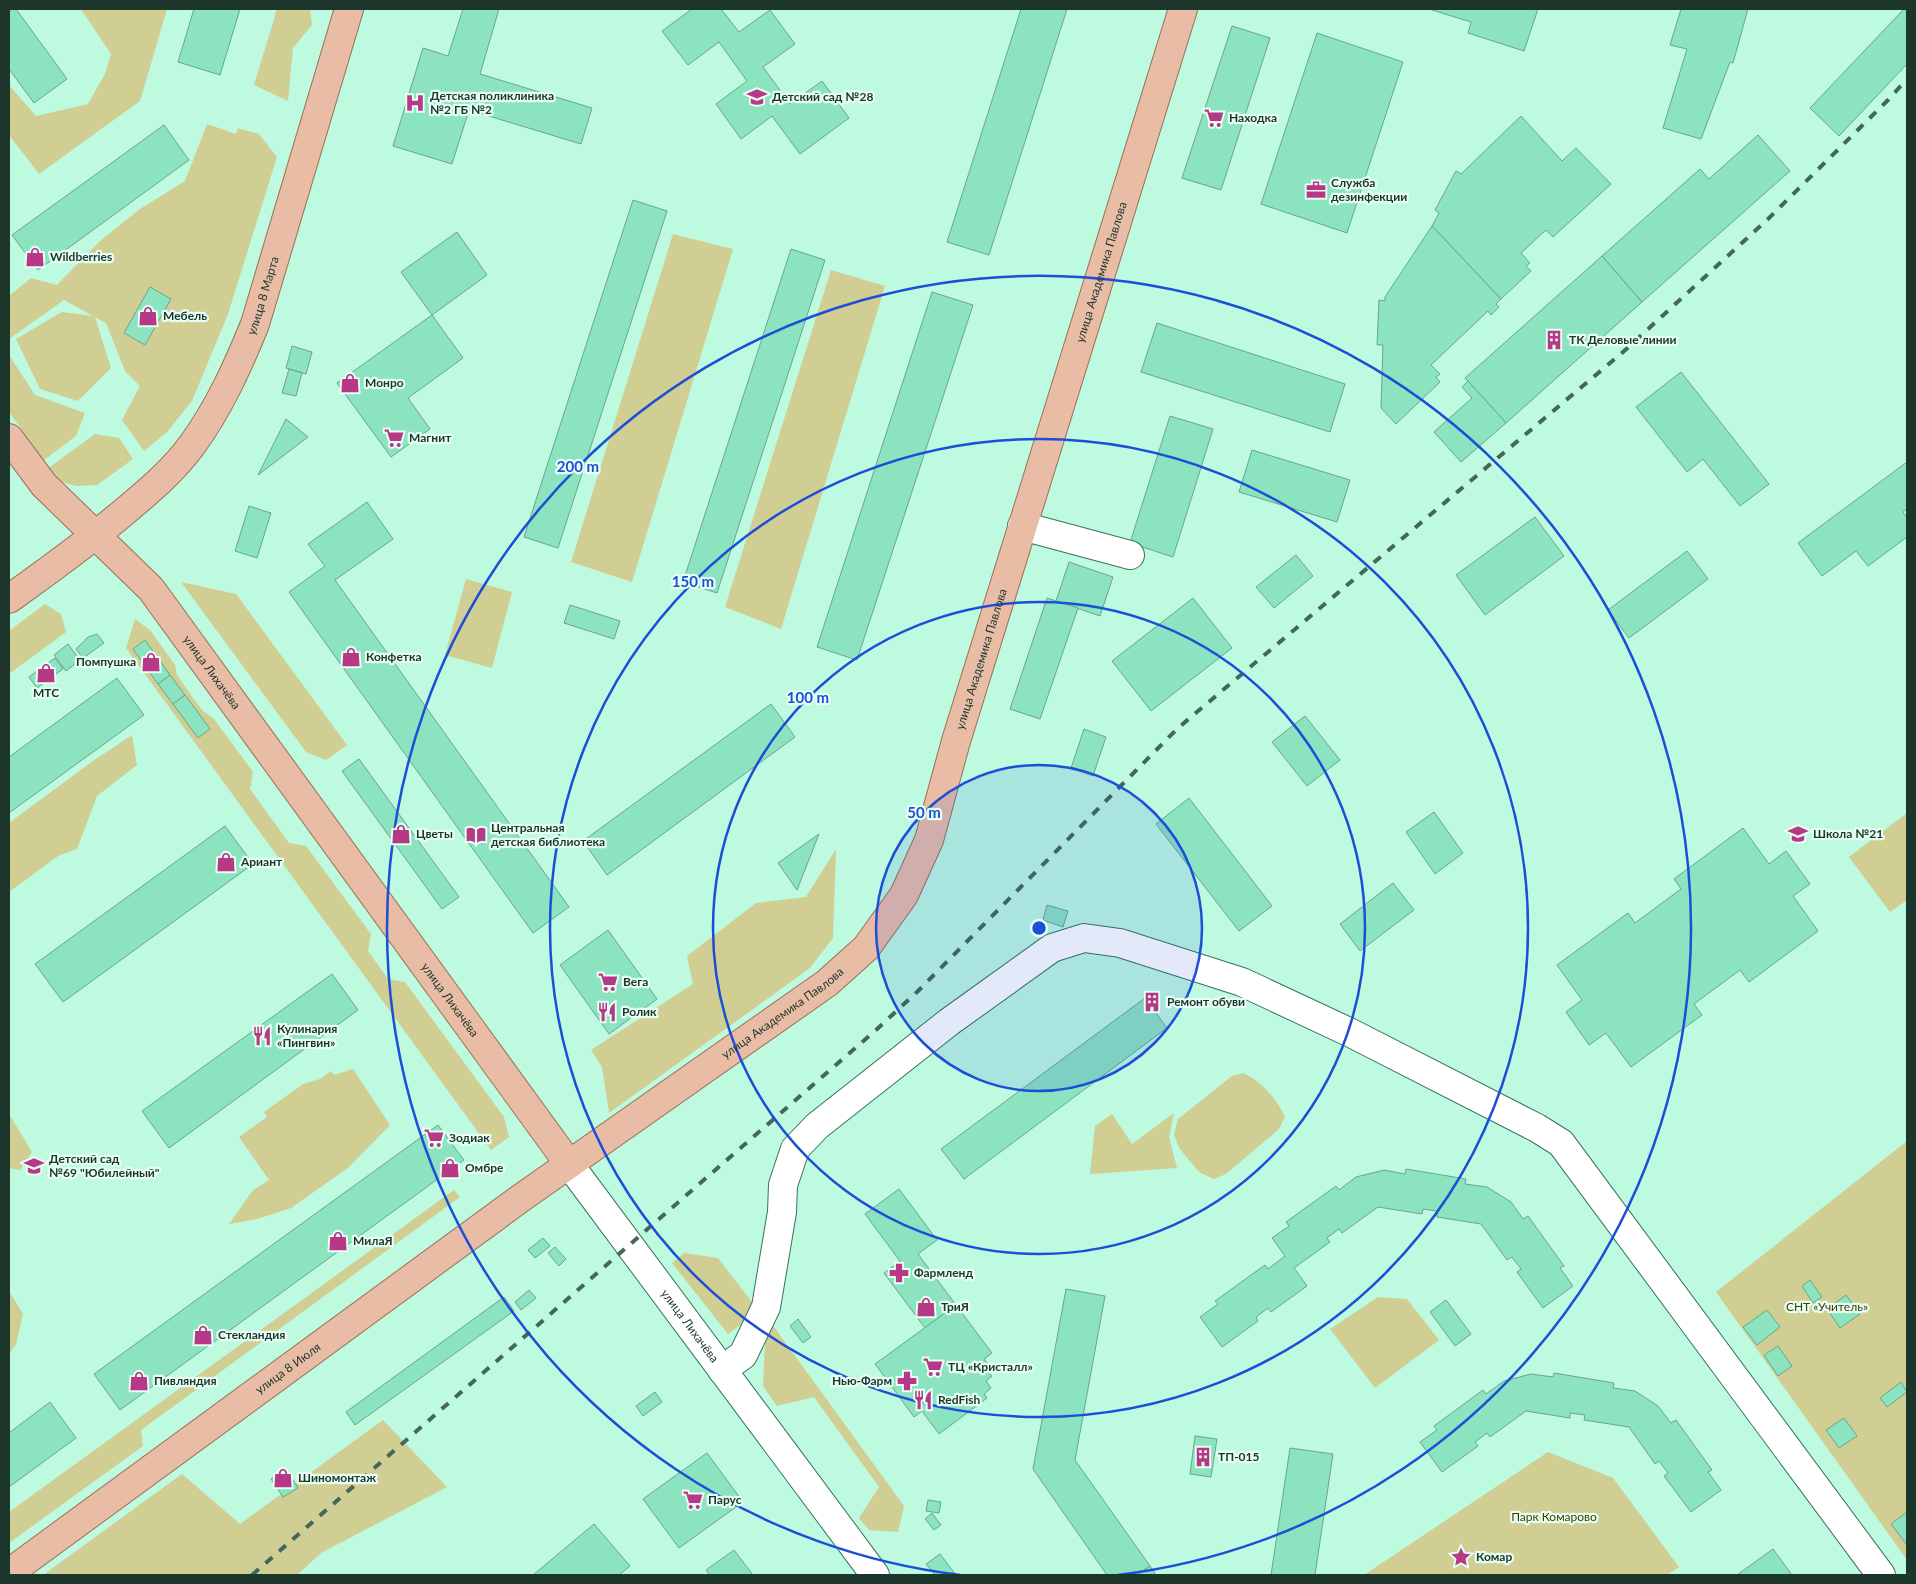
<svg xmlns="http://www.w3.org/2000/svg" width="1916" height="1584" font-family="Lato,sans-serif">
	<rect width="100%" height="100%" fill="#bdfae0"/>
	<g fill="#d0ce93">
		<path d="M81,9H167L140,101L39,174L9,135V85L36,116L88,104L105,74L111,54Z"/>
		<path d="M277,9H310L312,25L293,48L288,101L254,85Z"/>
		<path d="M207,124L236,134L238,128L259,134L277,157L228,314L192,401L167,432L144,451L122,420L140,386L125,371L106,323L95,317L111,368L78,401L40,389L16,339L62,312L93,316L64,300L9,339V296L31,278L57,285L100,241L140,209L185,181Z"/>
		<path d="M673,234L733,249L632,582L571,562Z"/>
		<path d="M831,270L885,286L781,629L725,607Z"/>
		<path d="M9,355L35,395L85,413L76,436L44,460L9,412Z"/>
		<path d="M95,434L119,438L133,459L97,485L76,486L55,480L47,469Z"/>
		<path d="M466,579L512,592L492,668L445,655Z"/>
		<path d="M181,582L236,594L347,745L326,760L306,752Z"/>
		<path d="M45,604L61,614L66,632L9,674V631Z"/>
		<path d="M135,619L150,630L175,665L177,675L193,698L203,711L214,719L253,772L250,789L289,843L306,846L371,934L368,951L388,979L405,982L504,1117L509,1137L491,1150L126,648Z"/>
		<path d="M132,735L137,765L97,796L77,849L58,856L9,892V823L93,761Z"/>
		<path d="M1907,813V900L1890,912L1849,857Z"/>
		<path d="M836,849L833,938L810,968L609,1113L602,1067L591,1050L693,984L687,956L756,903L806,897Z"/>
		<path d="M353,1069L390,1125L348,1168L291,1208L257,1219L229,1224L253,1190L269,1180L239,1137L267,1117L264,1112L303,1084L320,1079L331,1071L334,1075Z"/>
		<path d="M1243,1073C1261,1081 1277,1099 1285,1117L1279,1129L1226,1174L1214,1179L1199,1172L1179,1148L1174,1134L1178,1119L1232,1076Z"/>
		<path d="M1174,1113L1169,1137L1177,1168L1090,1174L1095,1126L1112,1114L1132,1144Z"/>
		<path d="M9,1114L32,1152L20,1170L9,1168Z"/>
		<path d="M1907,1141V1560L1716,1292Z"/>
		<path d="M454,1190L460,1197L141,1430L143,1446L9,1543V1512Z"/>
		<path d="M684,1253L718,1258L752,1302L746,1321L728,1334L672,1263Z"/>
		<path d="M9,1291L23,1314L16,1344L9,1354Z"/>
		<path d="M1378,1297L1407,1299L1439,1340L1375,1388L1330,1329Z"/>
		<path d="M772,1324L904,1506L898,1532L869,1530L859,1518L879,1487L814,1397L777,1406L763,1386L765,1342Z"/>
		<path d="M383,1420L447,1487L321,1553L297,1575H43L182,1474L240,1524Z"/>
		<path d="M1548,1452L1613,1478L1679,1567L1667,1575H1364Z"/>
	</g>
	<g fill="#8be3c0" stroke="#6aa58d">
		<path d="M9,9H16L67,79L34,103L9,69Z"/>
		<path d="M194,9H240L220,75L178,62Z"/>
		<path d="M463,9H499L480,74L592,108L581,144L469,110L452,164L393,146L423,48L448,56Z"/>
		<path d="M692,9H721L739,32L770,10L795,44L763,67L790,104L822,81L849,118L800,154L772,116L741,139L716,104L747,81L719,42L688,65L662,31Z"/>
		<path d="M1021,9H1067L989,255L947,242Z"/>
		<path d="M1429,9H1538L1524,51L1468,33L1471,22Z"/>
		<path d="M1681,9H1748L1733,63L1730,62L1701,139L1663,128L1687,49L1670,45Z"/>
		<path d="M1904,9H1907V64L1839,136L1810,108Z"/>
		<path d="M1232,26L1270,38L1221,190L1182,178Z"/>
		<path d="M1317,33L1403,62L1347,233L1261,204Z"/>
		<path d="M1521,116L1562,161L1576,148L1611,184L1553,237L1546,230L1521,253L1530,263L1526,266L1531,271L1501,299L1432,226L1439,213L1435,210L1456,171L1461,174Z"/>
		<path d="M164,125L189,160L38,270L12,235Z"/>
		<path d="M1758,135L1790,171L1642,302L1602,256L1700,169L1709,179Z"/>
		<path d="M633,200L667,211L558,548L524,537Z"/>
		<path d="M1432,226L1501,299L1496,304L1499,307L1491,315L1488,311L1431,365L1440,374L1436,377L1440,382L1396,424L1381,408L1383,345H1377L1379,300L1385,301V297Z"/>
		<path d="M457,232L487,275L432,315L401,272Z"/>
		<path d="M791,249L825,260L717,593L683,582Z"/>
		<path d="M1602,256L1642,302L1506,423L1465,378Z"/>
		<path d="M150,287L171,299L145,345L124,333Z"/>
		<path d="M932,292L973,305L857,660L817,647Z"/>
		<path d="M432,315L463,358L408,398L430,429L391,457L337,383Z"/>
		<path d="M1157,323L1345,384L1330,432L1141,372Z"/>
		<path d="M292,346L312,352L306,374L286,368Z"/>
		<path d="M289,369L302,373L296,396L282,393Z"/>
		<path d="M1681,372L1769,484L1740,506L1703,459L1687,472L1636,407Z"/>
		<path d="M1468,381L1506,423L1461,462L1434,432L1472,398L1462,387Z"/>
		<path d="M1170,416L1213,429L1173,557L1130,543Z"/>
		<path d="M286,419L308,437L258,475Z"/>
		<path d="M1252,450L1350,480L1337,522L1239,492Z"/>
		<path d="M1907,462V509L1903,512L1907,518V537L1868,566L1856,551L1822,576L1798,543Z"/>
		<path d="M367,502L393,539L335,580L569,907L533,933L289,592L325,566L308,544Z"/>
		<path d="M249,506L271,513L257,558L235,551Z"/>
		<path d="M1535,517L1564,556L1485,615L1456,575Z"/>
		<path d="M1687,551L1708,579L1629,638L1608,610Z"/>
		<path d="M1296,555L1313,576L1274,608L1256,587Z"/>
		<path d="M1069,562L1113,577L1100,616L1056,601Z"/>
		<path d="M1047,598L1078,608L1040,719L1010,709Z"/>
		<path d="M1193,598L1232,648L1151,711L1112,661Z"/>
		<path d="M570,605L620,621L614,639L564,623Z"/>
		<path d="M97,634L104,643L83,658L76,649L88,637Z"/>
		<path d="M145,640L170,675L158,684L133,649Z"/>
		<path d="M68,644L80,660L66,671L54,655Z"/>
		<path d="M55,658L63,669L37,688L29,677Z"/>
		<path d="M170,675L185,695L173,704L158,684Z"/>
		<path d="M117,678L144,715L9,813V757Z"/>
		<path d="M185,695L210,729L198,738L173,704Z"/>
		<path d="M771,704L795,737L607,875L583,841Z"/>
		<path d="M1305,716L1340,760L1307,786L1272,742Z"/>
		<path d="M1084,729L1106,737L1093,776L1071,768Z"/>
		<path d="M359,759L459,897L442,909L342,771Z"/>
		<path d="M1189,798L1272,906L1239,931L1156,824Z"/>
		<path d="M1434,812L1463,853L1435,874L1406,832Z"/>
		<path d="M225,826L253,864L63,1002L35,964Z"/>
		<path d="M1743,828L1769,864L1786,851L1810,884L1793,896L1818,931L1749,982L1740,970L1694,1004L1702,1015L1631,1067L1606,1033L1589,1045L1566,1012L1582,1000L1557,965L1628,913L1635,923L1681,889L1674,879Z"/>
		<path d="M819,834L797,890L778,863Z"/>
		<path d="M1393,883L1414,910L1360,951L1340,924Z"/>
		<path d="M1047,905L1068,911L1063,927L1043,920Z"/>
		<path d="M608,930L657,999L609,1034L560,965Z"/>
		<path d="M332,974L358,1010L169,1148L142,1111Z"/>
		<path d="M1151,994L1159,1005L1153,1010L1145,998Z"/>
		<path d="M1145,998L1167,1028L964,1179L941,1149Z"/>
		<path d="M438,1125L464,1160L120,1410L94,1374Z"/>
		<path d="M1406,1169L1466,1179L1465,1184L1487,1187L1511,1202L1523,1219L1528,1216L1564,1266L1560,1268L1573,1286L1543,1308L1517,1272L1521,1269L1512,1257L1507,1260L1481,1224L1437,1217V1211L1423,1209L1422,1214L1378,1207L1342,1233L1339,1229L1327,1238L1330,1242L1294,1268L1307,1286L1271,1312L1268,1308L1256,1317L1258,1321L1222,1347L1200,1317L1218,1304L1215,1301L1265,1265L1268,1269L1285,1256L1272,1238L1289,1226L1286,1222L1336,1186L1339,1190L1356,1177L1384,1170L1405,1174Z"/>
		<path d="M899,1189L937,1240L918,1254L956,1305L925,1328L884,1273L900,1261L865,1214Z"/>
		<path d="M543,1238L550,1246L535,1258L528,1250Z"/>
		<path d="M555,1247L566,1259L559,1266L548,1253Z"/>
		<path d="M1810,1280L1822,1297L1813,1303L1802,1286Z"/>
		<path d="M1066,1289L1105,1296L1075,1460L1150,1566L1137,1575H1107L1033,1469Z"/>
		<path d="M529,1290L536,1298L521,1310L515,1302Z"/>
		<path d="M1846,1295L1860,1314L1840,1328L1827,1309Z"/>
		<path d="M504,1297L514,1311L355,1425L346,1412Z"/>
		<path d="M1446,1300L1471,1334L1455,1346L1430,1312Z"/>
		<path d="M956,1305L992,1353L984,1359L992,1369L988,1372L992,1376L986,1381L991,1388L984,1394L987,1398L939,1434L922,1411L914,1417L875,1364Z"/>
		<path d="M1767,1310L1780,1327L1757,1345L1743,1327Z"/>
		<path d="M798,1319L811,1337L803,1343L790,1326Z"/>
		<path d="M1778,1346L1792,1366L1778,1376L1764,1355Z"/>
		<path d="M1554,1373L1614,1383L1613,1388L1635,1391L1658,1406L1671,1423L1676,1420L1712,1470L1708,1472L1721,1490L1691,1512L1664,1476L1668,1473L1659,1461L1655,1464L1629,1427L1584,1420L1585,1415L1570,1413V1418L1526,1411L1490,1437L1487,1433L1475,1442L1478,1446L1442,1472L1420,1442L1437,1430L1434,1426L1483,1390L1486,1394L1504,1381L1531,1374L1553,1377Z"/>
		<path d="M1901,1382L1907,1392L1887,1407L1880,1398Z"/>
		<path d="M655,1392L662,1402L643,1416L636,1406Z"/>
		<path d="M50,1402L76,1438L9,1487V1433Z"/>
		<path d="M1844,1418L1857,1436L1839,1448L1826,1430Z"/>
		<path d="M1195,1436L1217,1439L1211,1477L1190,1474Z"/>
		<path d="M1290,1448L1333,1454L1315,1575H1271Z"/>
		<path d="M707,1453L743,1502L679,1548L643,1499Z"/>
		<path d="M286,1469L298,1488L283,1497L271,1479Z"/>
		<path d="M928,1500L941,1502L939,1513L926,1511Z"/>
		<path d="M1907,1512V1545L1891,1524Z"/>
		<path d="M932,1513L941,1525L934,1530L925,1519Z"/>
		<path d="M594,1524L630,1566L619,1575H533Z"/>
		<path d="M1773,1549L1792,1575H1737Z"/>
		<path d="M734,1550L753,1575H710L706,1570Z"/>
		<path d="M940,1554L956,1575H935L926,1564Z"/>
		<path d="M1150,1566L1156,1575H1137Z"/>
	</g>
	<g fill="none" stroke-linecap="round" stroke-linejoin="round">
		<defs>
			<g id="minor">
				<path d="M1022,526L1130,555"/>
				<path id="s1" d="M569,1164L875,1575"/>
				<path d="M722,1370L743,1355L766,1307L782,1212L783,1185L795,1149L817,1126L949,1022L1052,948L1084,938L1120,943L1242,982L1351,1033L1537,1128L1561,1143L1881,1575"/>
			</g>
			<g id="major">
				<path id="s2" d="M9,438L44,485L151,589L569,1164"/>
				<path id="s3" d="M9,599C48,571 87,543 124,512C149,491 173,471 192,445C219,408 238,366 255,324L349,9"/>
				<path id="s4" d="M9,1573L521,1198L827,983L866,948L904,895L929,840L956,741L1183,9"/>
			</g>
		</defs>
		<use href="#minor" stroke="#38735c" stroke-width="30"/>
		<use href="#major" stroke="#987054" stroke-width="30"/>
		<use href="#minor" stroke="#fff" stroke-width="28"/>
		<use href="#major" stroke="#e9bca6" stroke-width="28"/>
		<path stroke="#456759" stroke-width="4" stroke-dasharray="9 9" stroke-linecap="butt" d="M252,1575L651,1226L876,1030L918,991L1178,728L1623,352L1768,219L1888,100L1907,79"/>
	</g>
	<circle cx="1039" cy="928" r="163" fill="#1d4ed8" fill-opacity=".12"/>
	<g fill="none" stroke="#1d4ed8" stroke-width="2.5">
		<circle cx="1039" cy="928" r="163"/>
		<circle cx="1039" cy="928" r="326"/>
		<circle cx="1039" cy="928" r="489"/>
		<path d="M960 1575A652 652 0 1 1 1118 1575"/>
	</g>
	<defs>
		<symbol id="school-bare" viewBox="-9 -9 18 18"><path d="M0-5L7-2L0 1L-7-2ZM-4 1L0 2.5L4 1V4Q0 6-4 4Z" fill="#b63886" stroke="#e6fef3" stroke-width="2.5" paint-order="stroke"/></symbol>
		<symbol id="hospital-bare" viewBox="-9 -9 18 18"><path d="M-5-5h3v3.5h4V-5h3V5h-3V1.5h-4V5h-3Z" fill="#b63886" stroke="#e6fef3" stroke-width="2.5" paint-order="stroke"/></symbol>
		<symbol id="supermarket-bare" viewBox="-9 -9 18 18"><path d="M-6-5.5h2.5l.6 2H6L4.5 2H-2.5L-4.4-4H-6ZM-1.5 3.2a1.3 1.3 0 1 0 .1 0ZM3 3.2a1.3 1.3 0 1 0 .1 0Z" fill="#b63886" stroke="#e6fef3" stroke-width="2.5" paint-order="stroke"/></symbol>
		<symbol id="office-bare" viewBox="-9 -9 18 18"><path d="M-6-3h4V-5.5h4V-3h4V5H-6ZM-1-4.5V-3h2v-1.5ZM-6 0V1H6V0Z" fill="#b63886" stroke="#e6fef3" stroke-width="2.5" paint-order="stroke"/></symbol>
		<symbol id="shop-bare" viewBox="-9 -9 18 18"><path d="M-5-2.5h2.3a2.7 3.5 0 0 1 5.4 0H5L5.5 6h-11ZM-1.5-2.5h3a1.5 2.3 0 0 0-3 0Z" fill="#b63886" stroke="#e6fef3" stroke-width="2.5" paint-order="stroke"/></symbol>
		<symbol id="building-bare" viewBox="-9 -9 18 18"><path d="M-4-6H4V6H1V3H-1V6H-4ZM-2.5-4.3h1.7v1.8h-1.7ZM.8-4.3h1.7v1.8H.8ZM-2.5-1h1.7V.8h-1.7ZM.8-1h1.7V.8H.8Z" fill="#b63886" stroke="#e6fef3" stroke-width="2.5" paint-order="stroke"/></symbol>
		<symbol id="library-bare" viewBox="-9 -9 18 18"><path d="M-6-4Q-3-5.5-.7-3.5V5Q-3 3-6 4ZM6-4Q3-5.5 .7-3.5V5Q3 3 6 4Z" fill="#b63886" stroke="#e6fef3" stroke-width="2.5" paint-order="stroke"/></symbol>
		<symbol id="restaurant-bare" viewBox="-9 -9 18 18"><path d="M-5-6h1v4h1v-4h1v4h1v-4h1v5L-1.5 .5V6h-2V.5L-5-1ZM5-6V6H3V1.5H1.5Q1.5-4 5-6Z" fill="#b63886" stroke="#e6fef3" stroke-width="2.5" paint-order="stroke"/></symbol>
		<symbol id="pharmacy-bare" viewBox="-9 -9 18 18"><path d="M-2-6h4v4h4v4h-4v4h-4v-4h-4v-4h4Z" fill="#b63886" stroke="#e6fef3" stroke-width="2.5" paint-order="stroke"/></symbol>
		<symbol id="sight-bare" viewBox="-9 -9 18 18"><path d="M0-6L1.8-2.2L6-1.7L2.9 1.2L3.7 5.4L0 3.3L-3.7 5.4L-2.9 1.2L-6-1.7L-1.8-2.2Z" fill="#b63886" stroke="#e6fef3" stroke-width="2.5" paint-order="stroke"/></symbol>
	</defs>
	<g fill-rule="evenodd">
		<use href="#school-bare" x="743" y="83" width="28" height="28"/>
		<use href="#hospital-bare" x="401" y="89" width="28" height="28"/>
		<use href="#supermarket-bare" x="1200" y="104" width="28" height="28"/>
		<use href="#office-bare" x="1302" y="176" width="28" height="28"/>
		<use href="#shop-bare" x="21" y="243" width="28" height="28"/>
		<use href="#shop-bare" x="134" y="302" width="28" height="28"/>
		<use href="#building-bare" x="1540" y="326" width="28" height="28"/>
		<use href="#shop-bare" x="336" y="369" width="28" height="28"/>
		<use href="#supermarket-bare" x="380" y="424" width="28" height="28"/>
		<use href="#shop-bare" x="337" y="643" width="28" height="28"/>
		<use href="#shop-bare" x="137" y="648" width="28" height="28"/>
		<use href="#shop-bare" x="32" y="659" width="28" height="28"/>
		<use href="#shop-bare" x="387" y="820" width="28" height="28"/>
		<use href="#school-bare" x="1784" y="820" width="28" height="28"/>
		<use href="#library-bare" x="462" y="821" width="28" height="28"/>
		<use href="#shop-bare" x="212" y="848" width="28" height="28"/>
		<use href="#supermarket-bare" x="594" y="968" width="28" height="28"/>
		<use href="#building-bare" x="1138" y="988" width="28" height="28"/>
		<use href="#restaurant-bare" x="593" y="998" width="28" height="28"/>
		<use href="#restaurant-bare" x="248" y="1022" width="28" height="28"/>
		<use href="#supermarket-bare" x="420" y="1124" width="28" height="28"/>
		<use href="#school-bare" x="20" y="1152" width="28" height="28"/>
		<use href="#shop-bare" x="436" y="1154" width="28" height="28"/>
		<use href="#shop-bare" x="324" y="1227" width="28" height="28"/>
		<use href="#pharmacy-bare" x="885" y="1259" width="28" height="28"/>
		<use href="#shop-bare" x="912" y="1293" width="28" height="28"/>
		<use href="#shop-bare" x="189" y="1321" width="28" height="28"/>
		<use href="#supermarket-bare" x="919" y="1353" width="28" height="28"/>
		<use href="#shop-bare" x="125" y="1367" width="28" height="28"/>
		<use href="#pharmacy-bare" x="893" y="1367" width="28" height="28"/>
		<use href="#restaurant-bare" x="909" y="1386" width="28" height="28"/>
		<use href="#building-bare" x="1189" y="1443" width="28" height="28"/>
		<use href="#shop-bare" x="269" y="1464" width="28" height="28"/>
		<use href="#supermarket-bare" x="679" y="1486" width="28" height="28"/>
		<use href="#sight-bare" x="1447" y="1543" width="28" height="28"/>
	</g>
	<g text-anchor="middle" stroke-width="4.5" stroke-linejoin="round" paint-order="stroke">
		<g font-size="12" font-weight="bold" fill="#1d362c" stroke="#e6fef3" text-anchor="start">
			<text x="430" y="100">Детская поликлиника<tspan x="430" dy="14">№2 ГБ №2</tspan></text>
			<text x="772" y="101">Детский сад №28</text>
			<text x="1229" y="122">Находка</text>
			<text x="1331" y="187">Служба<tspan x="1331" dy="14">дезинфекции</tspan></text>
			<text x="50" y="261">Wildberries</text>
			<text x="163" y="320">Мебель</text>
			<text x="1569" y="344">ТК Деловые линии</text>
			<text x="365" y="387">Монро</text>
			<text x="409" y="442">Магнит</text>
			<text x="366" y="661">Конфетка</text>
			<text x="136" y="666" text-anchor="end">Помпушка</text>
			<text x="46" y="697" text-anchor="middle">МТС</text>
			<text x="491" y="832">Центральная<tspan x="491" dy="14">детская библиотека</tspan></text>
			<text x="416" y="838">Цветы</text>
			<text x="1813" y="838">Школа №21</text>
			<text x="241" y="866">Ариант</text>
			<text x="623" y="986">Вега</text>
			<text x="1167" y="1006">Ремонт обуви</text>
			<text x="622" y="1016">Ролик</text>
			<text x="277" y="1033">Кулинария<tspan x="277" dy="14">«Пингвин»</tspan></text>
			<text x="449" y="1142">Зодиак</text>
			<text x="49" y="1163">Детский сад<tspan x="49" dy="14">№69 "Юбилейный"</tspan></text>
			<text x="465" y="1172">Омбре</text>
			<text x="353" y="1245">МилаЯ</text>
			<text x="914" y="1277">Фармленд</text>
			<text x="941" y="1311">ТриЯ</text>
			<text x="218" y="1339">Стекландия</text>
			<text x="948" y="1371">ТЦ «Кристалл»</text>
			<text x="154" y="1385">Пивляндия</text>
			<text x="892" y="1385" text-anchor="end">Нью-Фарм</text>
			<text x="938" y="1404">RedFish</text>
			<text x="1218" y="1461">ТП-015</text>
			<text x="298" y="1482">Шиномонтаж</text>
			<text x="708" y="1504">Парус</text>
			<text x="1476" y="1561">Комар</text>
		</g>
		<g font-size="12" fill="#1d362c" stroke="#e6fef3">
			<text dy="4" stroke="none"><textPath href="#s4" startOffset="1780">улица Академика Павлова</textPath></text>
			<text dy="4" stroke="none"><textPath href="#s3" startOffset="406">улица 8 Марта</textPath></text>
			<text dy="4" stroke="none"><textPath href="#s4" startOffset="1375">улица Академика Павлова</textPath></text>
			<text dy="4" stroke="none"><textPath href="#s2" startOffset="311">улица Лихачёва</textPath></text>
			<text dy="4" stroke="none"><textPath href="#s2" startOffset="716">улица Лихачёва</textPath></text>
			<text dy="4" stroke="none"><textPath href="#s4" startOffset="955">улица Академика Павлова</textPath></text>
			<text dy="4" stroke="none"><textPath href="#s1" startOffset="202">улица Лихачёва</textPath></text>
			<text dy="4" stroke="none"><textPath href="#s4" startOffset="346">улица 8 Июля</textPath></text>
		</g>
		<g font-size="12" fill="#413d00" stroke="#e6fef3">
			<text x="1827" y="1311">СНТ «Учитель»</text>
			<text x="1554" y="1521">Парк Комарово</text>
		</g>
	</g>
	<circle cx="1039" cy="928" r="8" fill="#1d4ed8" stroke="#e6fef3" stroke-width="2.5"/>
	<g font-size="15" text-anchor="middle" font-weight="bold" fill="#1d4ed8" stroke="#e6fef3" stroke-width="4.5" stroke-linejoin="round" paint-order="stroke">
		<text x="578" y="472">200 m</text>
		<text x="693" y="587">150 m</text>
		<text x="808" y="703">100 m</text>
		<text x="924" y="818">50 m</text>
	</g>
	<rect width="1916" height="1584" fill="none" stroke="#1d362c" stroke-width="20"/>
</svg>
